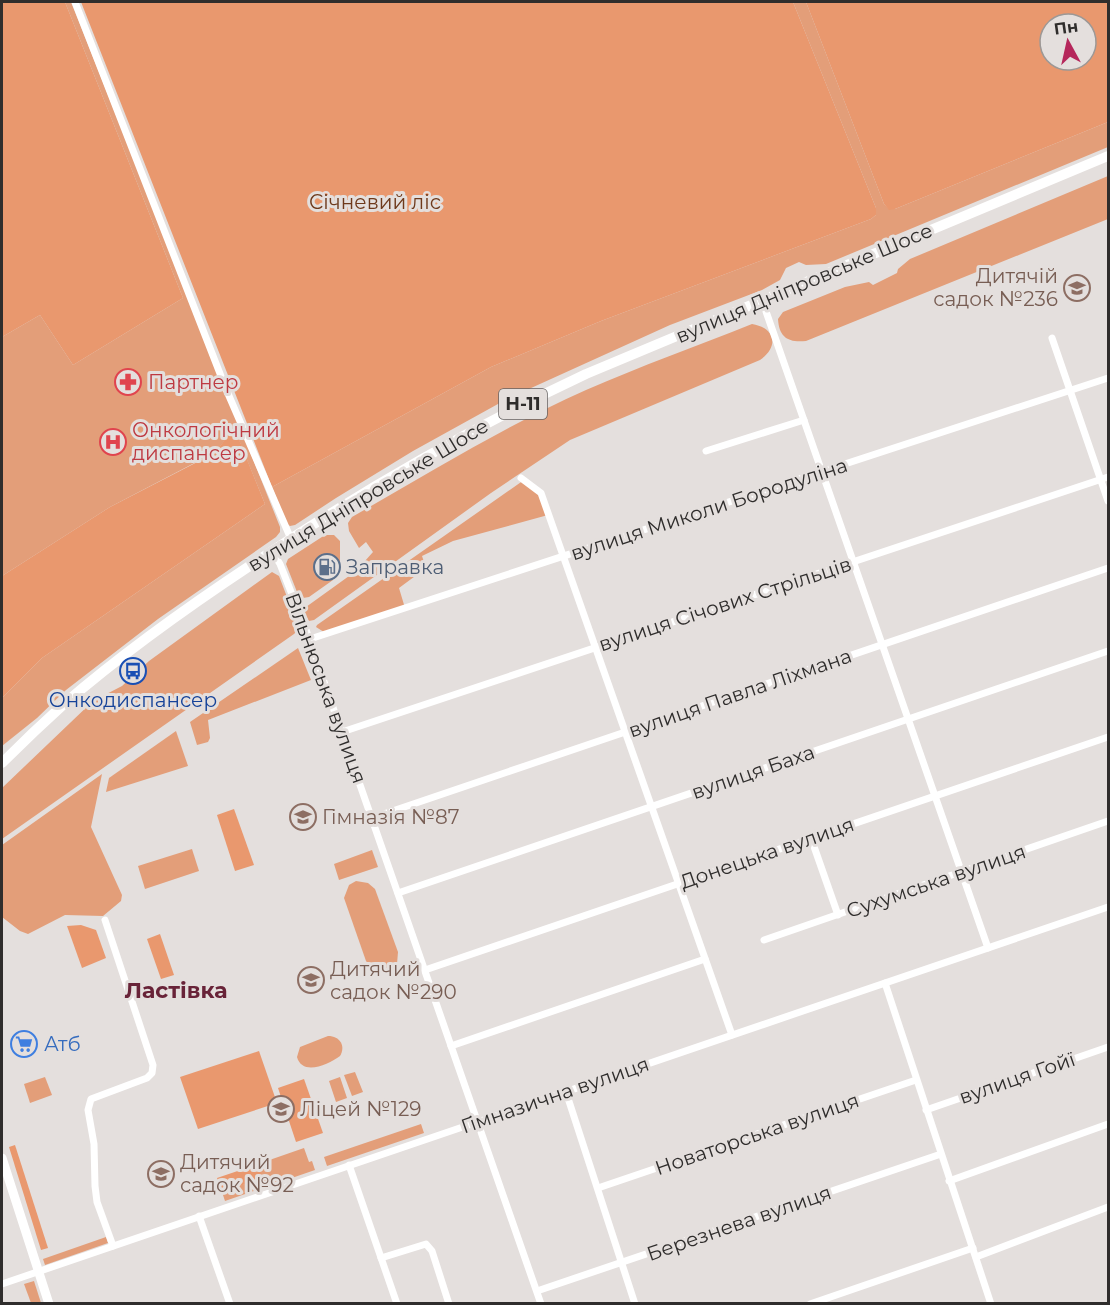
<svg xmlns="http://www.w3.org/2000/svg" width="1110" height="1305" font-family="Montserrat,sans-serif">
	<rect width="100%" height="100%" fill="#e4dfdd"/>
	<g fill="#e39e79">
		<path d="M65,2H71L280,527V532L276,537L158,619L66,690L37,718L2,746V698L42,658L265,504L234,428L213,456L204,458L110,507L2,576V337L40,315L73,365L183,298Z"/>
		<path d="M793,2H806L884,204L889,209H895L1108,122V147L826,264L806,265L799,262L786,268L780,280L762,290L670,325L507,399L413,451L336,498L295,525L290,526L287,524L272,487L491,367L601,321L871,219L876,215V208Z"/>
		<path d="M1108,176V219L806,341C788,343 779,337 778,319L783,312L845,287L869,282L873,285L897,273L898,269L910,259Z"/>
		<path d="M752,324C776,328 779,347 760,360L570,440L491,493L314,620L309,621L304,612L306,607L356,571L373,552L366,542L359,548L349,531L348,523L352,517C429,473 505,426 586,390C641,366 697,346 752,324Z"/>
		<path d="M524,480L541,493L548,515L453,541L422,556L426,568L399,588L405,608L327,634L316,627L317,625Z"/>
		<path d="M325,535H334L340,541V561L327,571L333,580L309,597L303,598L297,592L286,564L288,559Z"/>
		<path d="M272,572L279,576L297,623L298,630L294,634L2,839V788L93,701L122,686L149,661Z"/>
		<path d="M298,648L311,680L208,720L210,738L208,742L197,745L190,722Z"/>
		<path d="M176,731L188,766L106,792L109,778Z"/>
		<path d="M102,774L91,827L122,895L121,901L103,916L65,915L28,934L20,931L2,917V845Z"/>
		<path d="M192,849L199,871L145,889L138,866Z"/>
		<path d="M372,850L378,867L339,880L334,864Z"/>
		<path d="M356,881L368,883L375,889L398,952L397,964L388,973H376L366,961L344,898L349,885Z"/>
		<path d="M328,1036C340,1036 346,1046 340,1056C328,1065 302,1076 297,1057L300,1047Z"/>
		<path d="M355,1072L363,1092L352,1096L344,1075Z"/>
		<path d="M45,1077L52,1095L30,1103L24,1084Z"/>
		<path d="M340,1077L347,1098L336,1102L329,1081Z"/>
		<path d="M421,1124L424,1133L327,1166L324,1157Z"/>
		<path d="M304,1148L309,1162L312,1161L315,1170L225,1201L222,1192L262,1178L258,1164Z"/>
		<path d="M106,1237L108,1243L45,1265L43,1259Z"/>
		<path d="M34,1281L41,1303H31L24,1284Z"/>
	</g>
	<g fill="#e9986e" fill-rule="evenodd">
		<path d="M2,2H65L183,298L73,365L40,315L2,337Z"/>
		<path d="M81,2H793L876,208V215L871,219L601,321L491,367L272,487Z"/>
		<path d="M806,2H1108V122L895,209L889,210L884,204ZM1050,24H1086V60H1050Z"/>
		<path d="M234,427L265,504L42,658L2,698V576L110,507L205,458L213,456Z"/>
		<path d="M234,809L254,865L235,871L217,815Z"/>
		<path d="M81,925L96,930L106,958L82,968L67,926Z"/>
		<path d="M160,934L174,975L161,979L147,939Z"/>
		<path d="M259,1051L277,1103L198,1129L180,1077Z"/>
		<path d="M304,1079L323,1133L296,1142L278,1088Z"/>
		<path d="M15,1145L48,1248L41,1250L9,1147Z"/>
		<path d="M258,1164L263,1178L222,1192L217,1178Z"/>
	</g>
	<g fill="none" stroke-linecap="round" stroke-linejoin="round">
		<g stroke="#fff" stroke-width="7">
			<path d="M75,2L226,389L291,539"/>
			<path d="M762,300L988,948"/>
			<path d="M1052,338L1108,501"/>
			<path d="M706,451L804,420"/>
			<path d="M521,478L541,493L732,1035"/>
			<path d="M272,551L280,564L306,630L541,1304"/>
			<path d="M310,639L1108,378"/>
			<path d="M342,732L1108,477"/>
			<path d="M372,818L1108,568"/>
			<path d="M811,838L838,915"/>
			<path d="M398,893L1108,651"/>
			<path d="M105,920L153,1065L152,1073L147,1078L91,1099L88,1110L94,1144L95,1186L97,1202L113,1246"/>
			<path d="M764,940L1108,821"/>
			<path d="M425,970L1108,737"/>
			<path d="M885,983L991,1304"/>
			<path d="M451,1046L705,959"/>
			<path d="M566,1092L635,1304"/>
			<path d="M926,1110L1108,1047"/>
			<path d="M349,1165L397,1304"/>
			<path d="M949,1181L1108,1124"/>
			<path d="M598,1188L916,1080"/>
			<path d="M199,1216L230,1304"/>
			<path d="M976,1257L1108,1207"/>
			<path d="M381,1258L426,1244L432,1251L449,1304"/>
			<path d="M2,1284L1108,907"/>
			<path d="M537,1291L941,1154"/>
			<path d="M810,1304L973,1248"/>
		</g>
		<path stroke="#fff" stroke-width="9" d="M2,1158L49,1304"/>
		<path stroke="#fff" stroke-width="10" d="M2,763C22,743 43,723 64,704C124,652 189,606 254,563C360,492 471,428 586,374L1108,156"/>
	</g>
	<defs>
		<symbol id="school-ring" viewBox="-11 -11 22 22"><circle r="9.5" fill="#e4dfdd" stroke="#8d6e63" stroke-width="1.5"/><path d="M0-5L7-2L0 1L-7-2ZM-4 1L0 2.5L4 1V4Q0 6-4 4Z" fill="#8d6e63"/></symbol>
		<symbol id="pharmacy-ring" viewBox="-11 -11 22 22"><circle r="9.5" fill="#e4dfdd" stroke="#e0444e" stroke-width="1.5"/><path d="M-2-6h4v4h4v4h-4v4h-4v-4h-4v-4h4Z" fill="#e0444e"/></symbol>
		<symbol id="hospital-ring" viewBox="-11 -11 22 22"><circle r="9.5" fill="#e4dfdd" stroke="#e0444e" stroke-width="1.5"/><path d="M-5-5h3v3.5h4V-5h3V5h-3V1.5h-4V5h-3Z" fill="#e0444e"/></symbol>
		<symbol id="fuel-ring" viewBox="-11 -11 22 22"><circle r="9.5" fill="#e4dfdd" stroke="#5c6f8a" stroke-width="1.5"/><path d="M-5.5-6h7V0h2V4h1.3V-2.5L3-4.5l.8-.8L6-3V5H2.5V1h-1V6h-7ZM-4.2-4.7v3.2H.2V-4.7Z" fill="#5c6f8a"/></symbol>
		<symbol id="bus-ring" viewBox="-11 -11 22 22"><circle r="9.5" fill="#e4dfdd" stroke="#1a4fb4" stroke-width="1.5"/><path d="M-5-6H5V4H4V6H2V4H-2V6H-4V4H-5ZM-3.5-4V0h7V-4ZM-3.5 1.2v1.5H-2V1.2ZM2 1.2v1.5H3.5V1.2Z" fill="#1a4fb4"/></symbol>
		<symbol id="supermarket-ring" viewBox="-11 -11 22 22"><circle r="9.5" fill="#e4dfdd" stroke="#3f7fe0" stroke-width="1.5"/><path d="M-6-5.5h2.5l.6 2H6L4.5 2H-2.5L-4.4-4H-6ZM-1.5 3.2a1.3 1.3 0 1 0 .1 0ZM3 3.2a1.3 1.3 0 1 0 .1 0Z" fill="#3f7fe0"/></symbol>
	</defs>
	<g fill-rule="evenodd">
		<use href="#school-ring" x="1062" y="273" width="30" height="30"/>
		<use href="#pharmacy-ring" x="113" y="367" width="30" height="30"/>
		<use href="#hospital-ring" x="98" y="427" width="30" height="30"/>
		<use href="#fuel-ring" x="312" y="552" width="30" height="30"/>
		<use href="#bus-ring" x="118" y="656" width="30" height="30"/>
		<use href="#school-ring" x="288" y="802" width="30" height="30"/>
		<use href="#school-ring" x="296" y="965" width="30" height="30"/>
		<use href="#supermarket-ring" x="9" y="1029" width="30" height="30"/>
		<use href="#school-ring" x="266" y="1094" width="30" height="30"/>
		<use href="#school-ring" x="146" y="1159" width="30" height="30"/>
	</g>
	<g text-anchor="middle" stroke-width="6" stroke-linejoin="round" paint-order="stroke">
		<rect fill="#e4dfdd" stroke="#656261" stroke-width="1.5" x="499" y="389" width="48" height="30" rx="4.5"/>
		<g font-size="18" font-weight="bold" fill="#2f2d2c">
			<text x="523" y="410">Н-11</text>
		</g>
		<g font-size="20" fill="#6e391b" stroke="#e4dfdd">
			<text x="375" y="209">Січневий ліс</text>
		</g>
		<g font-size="20" fill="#785e54" stroke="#e4dfdd" text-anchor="start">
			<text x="1058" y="283" text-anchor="end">Дитячій<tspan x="1058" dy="23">садок №236</tspan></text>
			<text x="322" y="824">Гімназія №87</text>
			<text x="330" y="976">Дитячий<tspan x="330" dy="23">садок №290</tspan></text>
			<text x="300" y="1116">Ліцей №129</text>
			<text x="180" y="1169">Дитячий<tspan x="180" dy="23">садок №92</tspan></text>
		</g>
		<g font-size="20" fill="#2f2d2c" stroke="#e4dfdd">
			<text transform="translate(804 283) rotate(-23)" y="7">вулиця Дніпровське Шосе</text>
			<text transform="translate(368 495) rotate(-31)" y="7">вулиця Дніпровське Шосе</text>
			<text transform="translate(709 509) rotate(-18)" y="7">вулиця Миколи Бородуліна</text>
			<text transform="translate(725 604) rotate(-18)" y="7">вулиця Січових Стрільців</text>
			<text transform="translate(326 688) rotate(70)" y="7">Вільнюська вулиця</text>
			<text transform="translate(740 693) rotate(-19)" y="7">вулиця Павла Ліхмана</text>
			<text transform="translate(753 772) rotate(-19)" y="7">вулиця Баха</text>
			<text transform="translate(767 853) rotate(-19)" y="7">Донецька вулиця</text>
			<text transform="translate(936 881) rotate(-19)" y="7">Сухумська вулиця</text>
			<text transform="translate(1017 1078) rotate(-19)" y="7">вулиця Гойї</text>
			<text transform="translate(555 1095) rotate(-19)" y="7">Гімназична вулиця</text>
			<text transform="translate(757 1134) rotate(-19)" y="7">Новаторська вулиця</text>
			<text transform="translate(739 1223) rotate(-19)" y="7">Березнева вулиця</text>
		</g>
		<g font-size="20" fill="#be3a42" stroke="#e4dfdd" text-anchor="start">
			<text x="148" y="389">Партнер</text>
			<text x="132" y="437">Онкологічний<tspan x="132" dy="23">диспансер</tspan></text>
		</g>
		<g font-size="20" fill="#4e5e75" stroke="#e4dfdd" text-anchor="start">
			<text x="346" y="574">Заправка</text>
		</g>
		<g font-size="20" fill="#164399" stroke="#e4dfdd">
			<text x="133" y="707">Онкодиспансер</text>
		</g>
		<g font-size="20" fill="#366cbe" stroke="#e4dfdd" text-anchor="start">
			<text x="44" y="1051">Атб</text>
		</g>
		<g font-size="22" font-weight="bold" fill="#682338" stroke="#e4dfdd">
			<text x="176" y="998">Ластівка</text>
		</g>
	</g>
	<rect width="1110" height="1305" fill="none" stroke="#2f2d2c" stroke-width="6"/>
	<g transform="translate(1068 42) rotate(352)"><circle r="28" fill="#e4dfdd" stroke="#9c9896" stroke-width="1.5"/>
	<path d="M0-4.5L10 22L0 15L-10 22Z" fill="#b5275b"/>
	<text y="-9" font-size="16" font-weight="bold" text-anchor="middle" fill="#2f2d2c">Пн</text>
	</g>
</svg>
